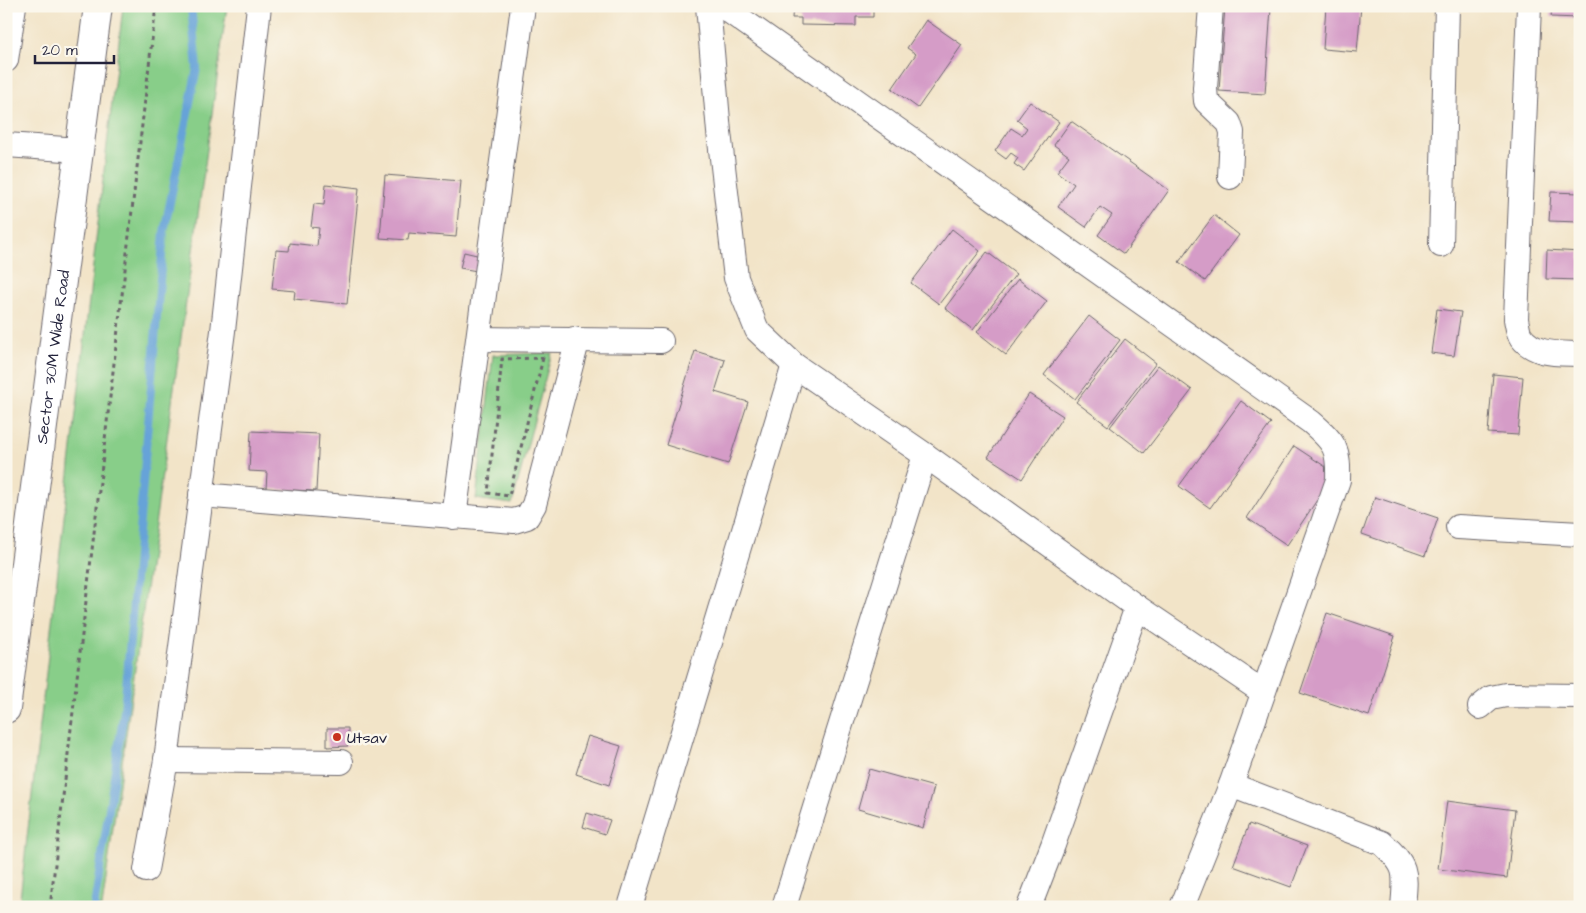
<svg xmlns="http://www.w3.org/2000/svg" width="1586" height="913" font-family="'Architects Daughter',sans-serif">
	<rect width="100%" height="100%" fill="#fbf7ec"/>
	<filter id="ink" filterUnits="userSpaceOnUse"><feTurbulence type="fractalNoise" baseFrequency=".02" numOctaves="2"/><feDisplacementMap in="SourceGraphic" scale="10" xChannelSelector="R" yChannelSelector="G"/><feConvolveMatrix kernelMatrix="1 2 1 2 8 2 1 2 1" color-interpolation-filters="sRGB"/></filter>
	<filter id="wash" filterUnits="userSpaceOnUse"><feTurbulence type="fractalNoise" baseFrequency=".0096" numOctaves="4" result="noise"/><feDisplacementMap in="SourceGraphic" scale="20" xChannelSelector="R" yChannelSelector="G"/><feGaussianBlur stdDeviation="1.12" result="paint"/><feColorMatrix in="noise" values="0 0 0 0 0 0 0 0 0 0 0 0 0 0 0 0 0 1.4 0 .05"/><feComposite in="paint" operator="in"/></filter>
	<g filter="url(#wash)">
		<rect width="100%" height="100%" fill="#f2e4c8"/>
		<g fill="#88ce89" stroke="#557862">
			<path d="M123,6H227L102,907H19Z"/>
			<path d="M552,353L512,504L476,499L493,355Z"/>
		</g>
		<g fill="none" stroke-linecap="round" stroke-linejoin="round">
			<path stroke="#66a3d8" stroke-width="8" d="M94,907L124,711L164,232L197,68L191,6"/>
		</g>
		<g id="blocks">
			<g fill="#d59cc7">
				<path d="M793,6H873V17H856V26L801,25V18H792Z"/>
				<path d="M1225,6L1271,8L1265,94L1219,91Z"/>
				<path d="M1326,6H1361L1357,52L1323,49Z"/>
				<path d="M1552,6H1580V18L1551,17Z"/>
				<path d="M926,20L962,45L918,108L892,89L916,54L907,48Z"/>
				<path d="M1030,102L1059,122L1024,171L1014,164L1018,158L1011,153L1006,159L995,151L1011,128L1022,135L1027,128L1017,120Z"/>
				<path d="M1071,121L1169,190L1124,254L1098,235L1112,215L1100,207L1086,227L1058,207L1074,184L1057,172L1069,156L1054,145Z"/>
				<path d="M385,175L461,181L456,237L409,233L408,240L380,238Z"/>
				<path d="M326,184L359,188L347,304L294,299L295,291L272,289L276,250L289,251L290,243L317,246L319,228L311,227L314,204L324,205Z"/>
				<path d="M1551,192L1580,193V222L1549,221Z"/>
				<path d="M1214,215L1239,235L1205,281L1179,262Z"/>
				<path d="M952,229L980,251L939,304L911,283Z"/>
				<path d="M1547,250L1580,252V280L1546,279Z"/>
				<path d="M464,252L481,256L477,271L460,268Z"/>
				<path d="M987,252L1016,274L973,330L945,308Z"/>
				<path d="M1018,279L1047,301L1006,355L977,332Z"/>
				<path d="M1437,309L1461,312L1454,356L1431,353Z"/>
				<path d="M1089,316L1120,340L1075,399L1044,375Z"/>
				<path d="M1125,339L1156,363L1108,426L1076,402Z"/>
				<path d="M695,351L725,360L715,392L748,402L728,464L666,445Z"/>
				<path d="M1158,365L1192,390L1144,453L1110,427Z"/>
				<path d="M1493,374L1523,377L1518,435L1488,433Z"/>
				<path d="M1029,394L1063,416L1022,479L988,457Z"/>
				<path d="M1241,401L1271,423L1210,508L1179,486Z"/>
				<path d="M251,431L319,434L316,491L266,489L267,472L249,471Z"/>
				<path d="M1294,446L1335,473L1287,545L1247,518Z"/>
				<path d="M1375,497L1438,518L1425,556L1362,534Z"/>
				<path d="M1327,613L1395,636L1369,716L1300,693Z"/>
				<path d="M327,728H348V746L327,747Z"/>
				<path d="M588,736L621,746L609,785L576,774Z"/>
				<path d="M869,769L934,787L923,828L858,809Z"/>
				<path d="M1447,801L1515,810L1507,878L1438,869Z"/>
				<path d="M587,813L610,820L605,834L583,827Z"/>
				<path d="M1249,824L1307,846L1291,887L1233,866Z"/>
			</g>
		</g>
	</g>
	<g filter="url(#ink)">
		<use href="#blocks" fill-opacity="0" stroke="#6b666c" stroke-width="1"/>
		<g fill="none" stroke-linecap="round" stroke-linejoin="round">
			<defs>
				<g id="street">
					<path d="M708,6L719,132L736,278L757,330L794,365L925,455L1137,607L1263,692"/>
					<path d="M722,6L1311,422C1335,443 1339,448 1338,480L1231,785L1382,843C1408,867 1406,872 1403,907"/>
					<path d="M1211,6L1205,88L1206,101L1229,123L1232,132L1230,177"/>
					<path d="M1529,6L1516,319C1517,324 1518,333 1521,337C1535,356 1560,353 1580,354"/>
					<path d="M6,60L14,6"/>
					<path d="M6,145L80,150"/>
					<path d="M1441,245L1447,6"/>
					<path d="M479,339L661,341"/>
					<path d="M201,495L514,521L527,517L534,505L576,346L574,339"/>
					<path d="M454,517L523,6"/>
					<path d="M1458,527L1580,534"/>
					<path d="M1480,707L1491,698L1506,695L1580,696"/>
					<path d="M166,760L341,762"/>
					<path d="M146,870L166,760L223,331L259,6"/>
					<path d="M630,907L794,365"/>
					<path d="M784,907L925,455"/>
					<path d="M1029,907L1053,845L1137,607"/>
					<path d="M1182,907L1231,785"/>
				</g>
				<g id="secondary">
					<path id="s1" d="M6,709L98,6"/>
				</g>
			</defs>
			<use href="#street" stroke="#6b666c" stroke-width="26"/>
			<use href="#secondary" stroke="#6b666c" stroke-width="30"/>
			<g stroke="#6b666c" stroke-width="3" stroke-dasharray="4 4" stroke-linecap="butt">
				<path d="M543,358L509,496L488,493L502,359Z"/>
				<path d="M50,907L156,6"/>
			</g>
			<use href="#street" stroke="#fff" stroke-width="24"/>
			<use href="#secondary" stroke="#fff" stroke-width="28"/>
		</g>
	</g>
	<circle fill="#c8321e" stroke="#fbf7ec" stroke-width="2" cx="337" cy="737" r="5"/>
	<g text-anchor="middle" stroke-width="5" stroke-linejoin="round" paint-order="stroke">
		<g font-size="16" fill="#22223b" stroke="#fbf7ec">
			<text dy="6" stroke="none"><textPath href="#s1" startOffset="355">Sector 30M Wide Road</textPath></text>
		</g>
		<g font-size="16" fill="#22223b" stroke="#fbf7ec" text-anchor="start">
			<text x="347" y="743">Utsav</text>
		</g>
	</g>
	<rect width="1586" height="913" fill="none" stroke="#fbf7ec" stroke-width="25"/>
	<path d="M35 55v8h79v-8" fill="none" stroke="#22223b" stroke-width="2.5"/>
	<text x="42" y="55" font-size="15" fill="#22223b" stroke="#fbf7ec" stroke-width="4" paint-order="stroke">20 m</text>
</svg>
